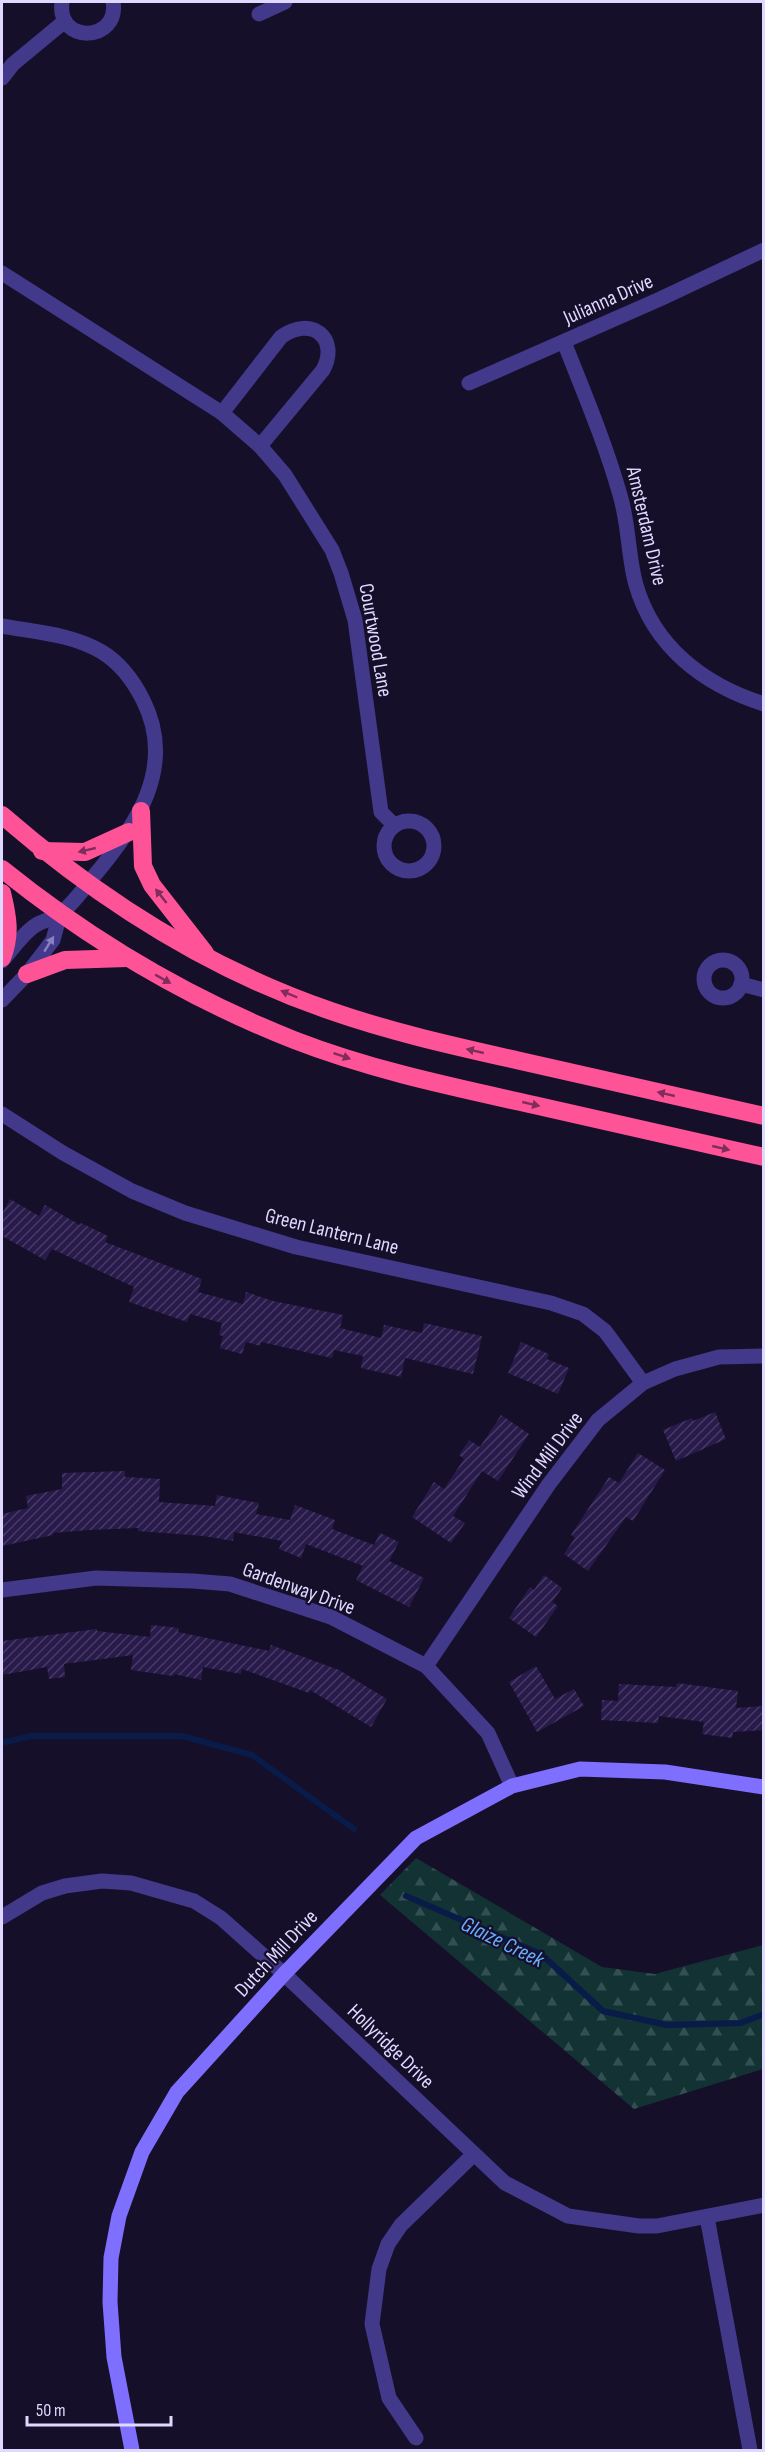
<svg xmlns="http://www.w3.org/2000/svg" width="765" height="2452" font-family="'Sofia Sans Condensed',sans-serif">
	<defs>
		<pattern id="forest-firs" width="22" height="20" patternUnits="userSpaceOnUse" patternTransform="scale(1.5)"><rect width="22" height="20" fill="#123234"/><path d="M5 1l3.5 6h-7zM16 11l3.5 6h-7z" fill="#344f52"/></pattern>
		<pattern id="building-hatch" width="6" height="6" patternUnits="userSpaceOnUse" patternTransform="scale(1.5)"><rect width="6" height="6" fill="#281b4b"/><path d="M-1 1l2-2M0 6l6-6M5 7l2-2" fill="none" stroke="#473b66"/></pattern>
	</defs>
	<rect width="100%" height="100%" fill="#160f29"/>
	<path fill="url(#forest-firs)" d="M416,1858L602,1967L655,1974L763,1945V2069L634,2109L380,1895Z"/>
	<g fill="none" stroke-linecap="round" stroke-linejoin="round">
		<g stroke="#081b49" stroke-width="6">
			<path d="M2,1743L31,1736H182L252,1755L354,1829"/>
			<path d="M406,1896L541,1954L603,2011L667,2025L741,2023L764,2014"/>
		</g>
	</g>
	<g fill="url(#building-hatch)">
		<path d="M10,1199L39,1216L45,1205L80,1225L81,1223L108,1236L105,1242L202,1279L198,1292L243,1304L246,1292L273,1301L343,1315L340,1328L381,1338L384,1325L422,1333L424,1323L482,1336L473,1374L405,1358L401,1377L361,1368L363,1356L334,1350L332,1358L261,1342L260,1346L246,1342L242,1354L220,1348L223,1336L219,1335L222,1323L190,1314L187,1322L129,1302L134,1287L52,1249L45,1260L2,1236V1214Z"/>
		<path d="M521,1342L549,1354L547,1359L569,1368L558,1394L508,1373Z"/>
		<path d="M715,1412L726,1439L676,1461L663,1430L692,1418L693,1421Z"/>
		<path d="M501,1415L529,1434L498,1481L482,1471L453,1516L465,1523L451,1543L412,1517L434,1482L444,1489L464,1459L459,1455L469,1440L480,1447Z"/>
		<path d="M638,1453L665,1470L633,1521L626,1517L588,1571L564,1554L575,1538L571,1535L609,1477L619,1483Z"/>
		<path d="M125,1471V1477L160,1479L159,1502L215,1506L217,1495L259,1503L256,1514L290,1520L295,1505L335,1520L332,1529L374,1545L380,1533L399,1542L389,1561L424,1578L409,1607L356,1580L363,1566L306,1544L301,1558L279,1549L282,1541L234,1532L233,1541L204,1536L138,1531V1528L88,1530L53,1533V1535L2,1546V1514L28,1508L26,1496L62,1489V1473Z"/>
		<path d="M544,1575L562,1588L552,1602L558,1606L536,1637L509,1618L530,1587L534,1590Z"/>
		<path d="M151,1625L179,1628L178,1632L269,1651L271,1645L339,1670L387,1699L371,1727L310,1690L309,1693L242,1669L241,1674L203,1667L201,1680L174,1674L173,1676L131,1670L133,1655L64,1664L65,1677L49,1679L47,1667L2,1675V1641L97,1629V1631L150,1637Z"/>
		<path d="M536,1666L555,1699L574,1689L584,1706L537,1732L509,1682Z"/>
		<path d="M677,1683L738,1691L736,1708L764,1706V1730L733,1732L732,1738L702,1734L704,1722L659,1716L658,1723L601,1720L602,1700L618,1701L619,1684L676,1687Z"/>
	</g>
	<g fill="none" stroke-linecap="round" stroke-linejoin="round">
		<g stroke="#42398a" stroke-width="15">
			<path d="M62,2C56,45 120,42 113,2"/>
			<path d="M259,14L285,2"/>
			<path d="M2,78L13,64L65,21"/>
			<path d="M2,273L222,413L260,446L285,475L332,550L341,573L355,620L381,812L394,825"/>
			<path d="M564,342C584,393 605,442 620,495C629,524 628,557 636,585C654,647 704,685 764,704"/>
			<path d="M469,383L660,299L764,250"/>
			<path d="M222,413L281,337C311,315 340,338 323,370L260,446"/>
			<path d="M2,626C35,632 72,634 102,652C120,663 134,682 143,700C177,767 136,826 94,876C84,888 73,904 61,913C54,919 44,920 36,925C23,933 12,950 2,961"/>
			<circle cx="409" cy="846" r="25"/>
			<circle cx="723" cy="979" r="19"/>
			<path d="M741,984L764,990"/>
			<path d="M2,1000L27,974L53,940L60,914"/>
			<path d="M2,1114L63,1153L132,1191L185,1213L296,1247L551,1303L583,1314L605,1331L643,1383"/>
			<path d="M2,1590L96,1578L193,1581L230,1584L331,1617L426,1666L488,1733L512,1786"/>
			<path d="M426,1666L549,1484L598,1420L643,1383L675,1369L719,1357L764,1356"/>
			<path d="M2,1917L42,1893L65,1886L102,1881L131,1883L194,1901L221,1918L284,1974L505,2183L568,2216L639,2226H657L764,2205"/>
			<path d="M707,2217L750,2450"/>
			<path d="M416,2438L389,2398L372,2324L379,2269L388,2244L401,2225L474,2154"/>
		</g>
		<path stroke="#7e6fff" stroke-width="15" d="M132,2450L114,2357L110,2302L111,2258L119,2216L142,2152L177,2092L284,1974L416,1838L512,1786L580,1769L665,1772L764,1787"/>
		<g stroke="#ff5398" stroke-width="18">
			<path d="M141,811L143,866L152,885L205,953"/>
			<path d="M2,815C100,900 208,969 331,1011C391,1032 454,1046 516,1060C598,1079 681,1097 764,1116"/>
			<path d="M42,851L85,852L129,832"/>
			<path d="M2,869C90,940 188,998 294,1040C371,1070 453,1087 534,1105C610,1122 687,1140 764,1157"/>
			<path d="M2,893C8,917 11,935 2,958"/>
			<path d="M27,974L65,960L127,958"/>
		</g>
	</g>
	<defs><path id="oneway-solid" d="M-6-.8H1V-3.2L6.5 0L1 3.2V.8H-6Z" transform="scale(1.5)"/></defs>
	<g fill="#7f2e5b">
		<use href="#oneway-solid" transform="translate(87 850) rotate(167)"/>
		<use href="#oneway-solid" transform="translate(161 896) rotate(-128)"/>
		<use href="#oneway-solid" transform="translate(163 979) rotate(29)"/>
		<use href="#oneway-solid" transform="translate(289 994) rotate(-157)"/>
		<use href="#oneway-solid" transform="translate(475 1051) rotate(-167)"/>
		<use href="#oneway-solid" transform="translate(342 1056) rotate(19)"/>
		<use href="#oneway-solid" transform="translate(666 1094) rotate(-167)"/>
		<use href="#oneway-solid" transform="translate(531 1104) rotate(13)"/>
		<use href="#oneway-solid" transform="translate(721 1148) rotate(13)"/>
	</g>
	<use fill="#8981bf" href="#oneway-solid" transform="translate(49 944) rotate(-58)"/>
	<g text-anchor="middle" stroke-width="4.5" stroke-linejoin="round" paint-order="stroke">
		<g font-size="21" fill="#dfd8ff" stroke="#160f29">
			<text transform="translate(608 299) rotate(-24)" y="7">Julianna Drive</text>
			<text transform="translate(647 526) rotate(77)" y="7">Amsterdam Drive</text>
			<text transform="translate(376 640) rotate(80)" y="7">Courtwood Lane</text>
			<text transform="translate(332 1231) rotate(14)" y="7">Green Lantern Lane</text>
			<text transform="translate(547 1455) rotate(-53)" y="7">Wind Mill Drive</text>
			<text transform="translate(299 1588) rotate(20)" y="7">Gardenway Drive</text>
			<text transform="translate(276 1953) rotate(-47)" y="7">Dutch Mill Drive</text>
			<text transform="translate(391 2046) rotate(44)" y="7">Hollyridge Drive</text>
		</g>
		<g font-size="22" font-style="italic" fill="#66acff" stroke="#160f29">
			<text transform="translate(503 1941) rotate(26)" y="8">Glaize Creek</text>
		</g>
	</g>
	<rect width="765" height="2452" fill="none" stroke="#dfd8ff" stroke-width="6"/>
	<path d="M27 2416v9h144v-9" fill="none" stroke="#dfd8ff" stroke-width="3"/>
	<text x="36" y="2416" font-size="18" fill="#dfd8ff" stroke="#160f29" stroke-width="4.5" paint-order="stroke">50 m</text>
</svg>
